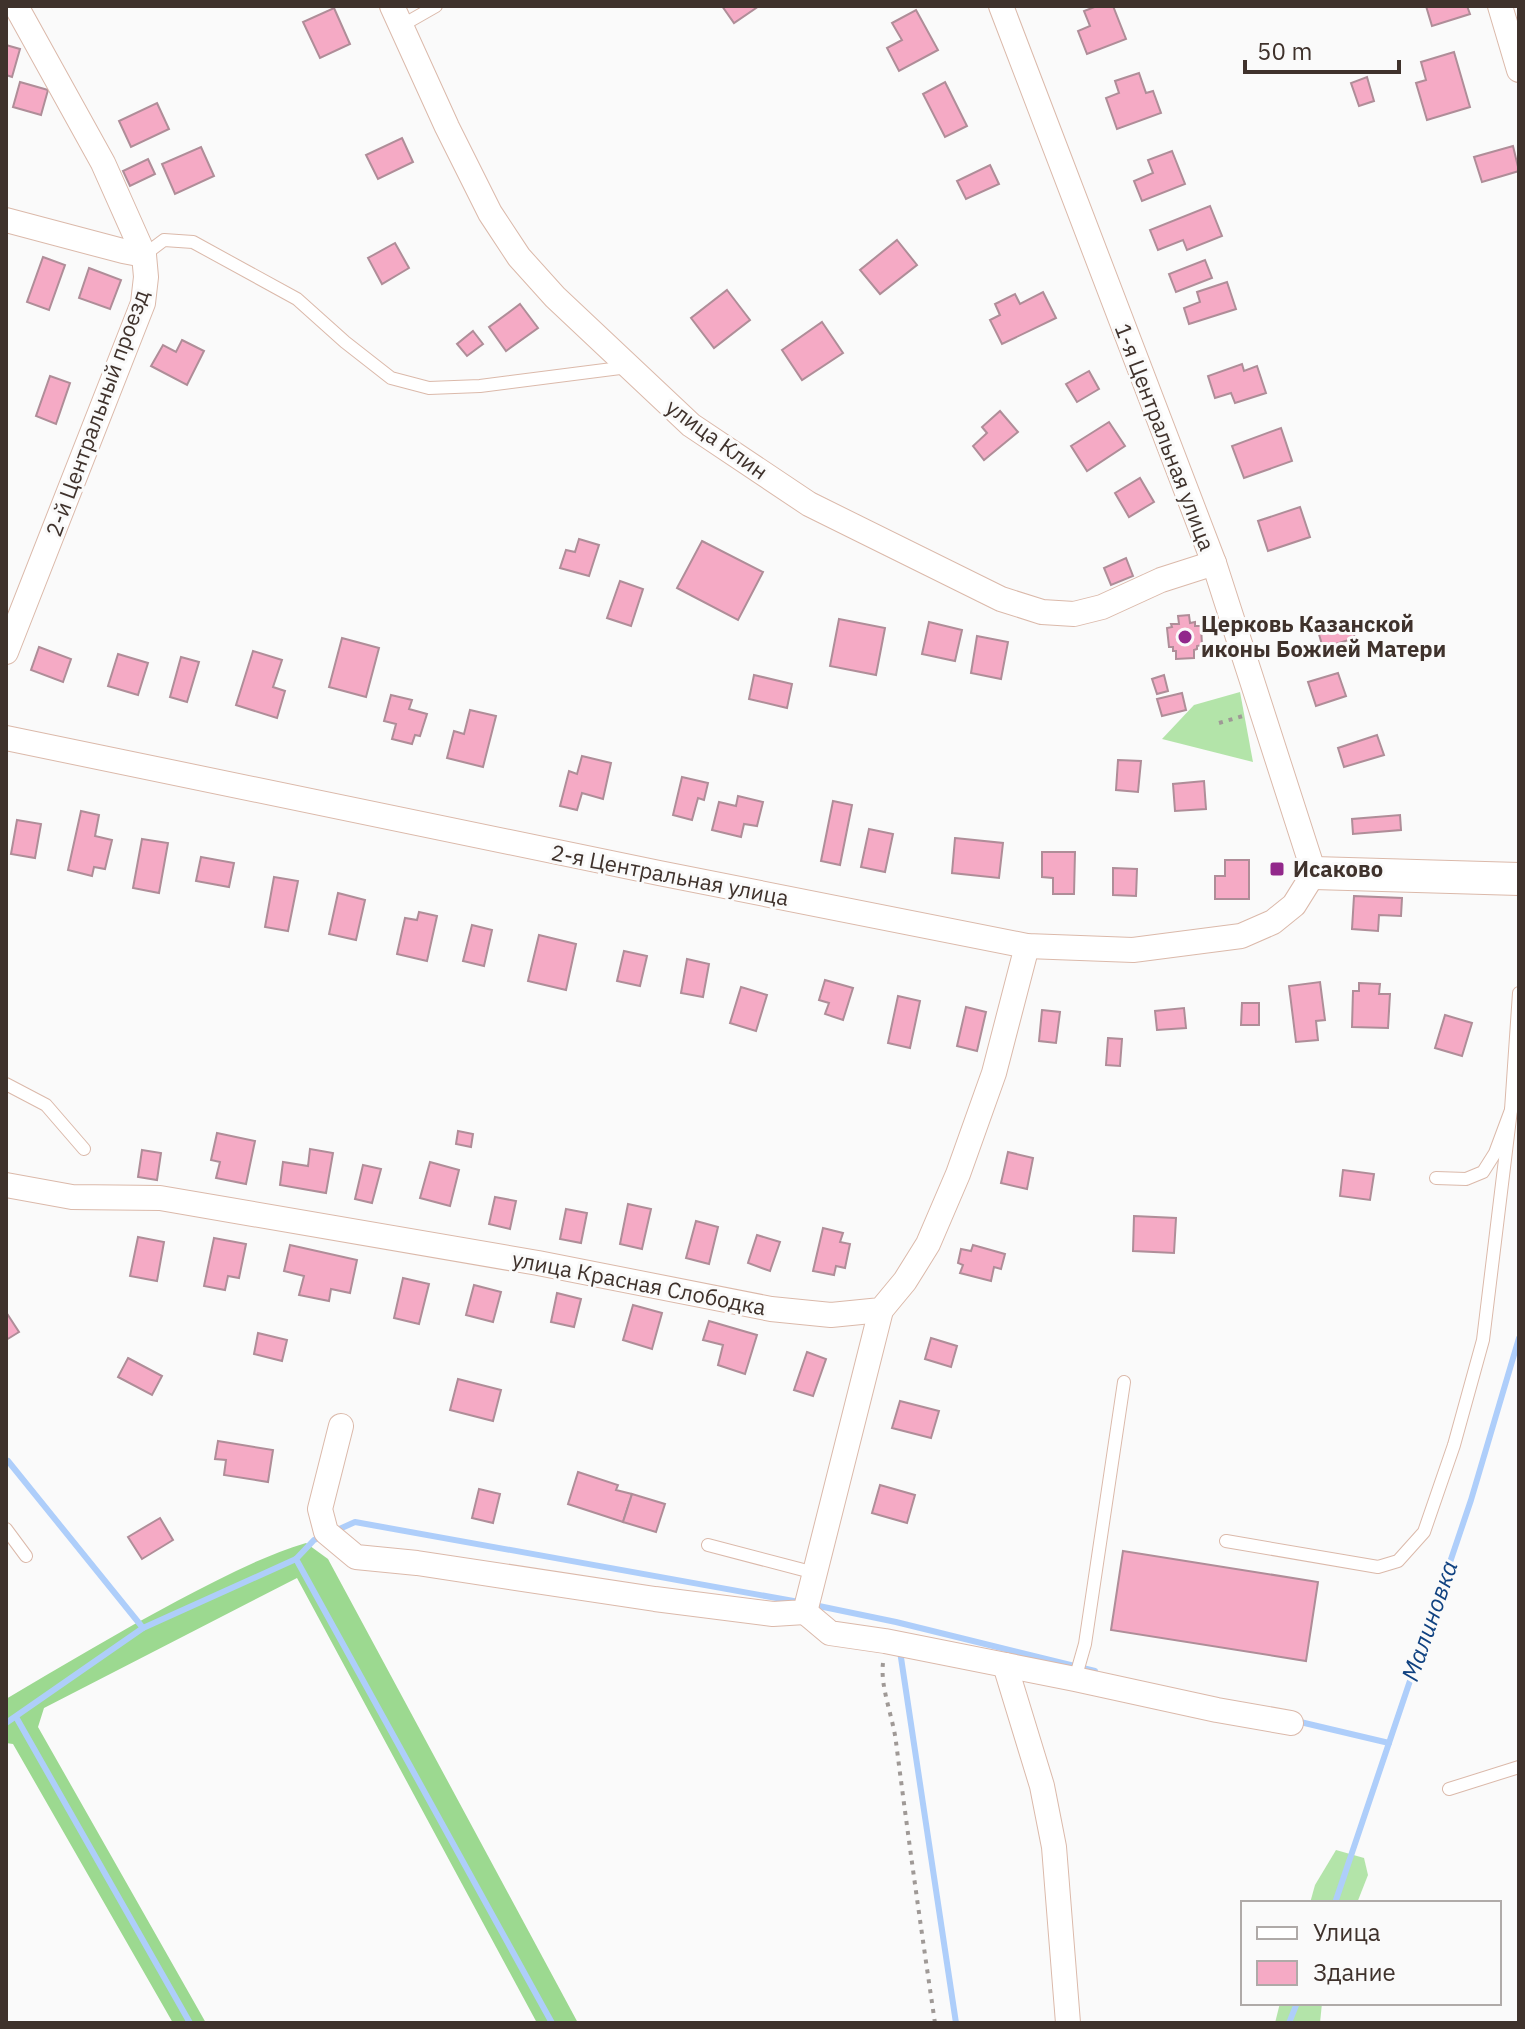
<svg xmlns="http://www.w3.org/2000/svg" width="1525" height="2029" font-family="'IBM Plex Sans',sans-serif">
	<rect width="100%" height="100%" fill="#fafafa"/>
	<g fill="#b3e4a9">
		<path d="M1240,692L1253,762L1162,739L1194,705Z"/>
		<path d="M1336,1850L1364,1858L1368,1875L1357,1903H1310L1315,1885Z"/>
		<path d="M1280,2003H1322L1320,2023H1275Z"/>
	</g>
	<path fill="#9cd990" d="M306,1543L328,1559L578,2023H537L297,1578L44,1708L38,1727L206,2023H173L13,1744L6,1743V1699C63,1665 119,1632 177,1601C219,1579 260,1557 306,1543Z"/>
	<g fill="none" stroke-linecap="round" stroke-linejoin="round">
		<g stroke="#aecefa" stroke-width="6">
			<path d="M8,1461L143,1628"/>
			<path d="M335,1531L355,1522L799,1602"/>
			<path d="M296,1559L552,2023"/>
			<path d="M814,1605L896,1622L1095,1671"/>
			<path d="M900,1651L956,2023"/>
			<path d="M16,1717L190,2023"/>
			<path d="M1296,1721L1389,1743"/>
			<path d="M6,1723L143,1628L296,1559L314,1540L324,1536"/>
			<path d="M1335,1903L1471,1500L1519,1338"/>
			<path d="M1289,2023L1297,2003"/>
		</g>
	</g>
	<g fill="#f5aac5" stroke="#af8d98" stroke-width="2">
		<path d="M722,6H759L734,23Z"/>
		<path d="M1097,6H1113L1126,39L1087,54L1078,31L1090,26L1084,11Z"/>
		<path d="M1426,6H1467L1470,14L1432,26Z"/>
		<path d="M334,8L350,44L320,58L303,22Z"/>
		<path d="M916,10L938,50L899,71L887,48L902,40L892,23Z"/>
		<path d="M6,45L20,49L12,77L6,75Z"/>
		<path d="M1454,52L1470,107L1427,120L1416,83L1426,80L1421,62Z"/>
		<path d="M1139,73L1146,93L1153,91L1161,113L1117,129L1106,98L1119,93L1115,81Z"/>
		<path d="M1367,77L1374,101L1359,106L1351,83Z"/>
		<path d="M20,82L48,90L41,115L13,107Z"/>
		<path d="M945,82L967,126L945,137L923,94Z"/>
		<path d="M157,103L169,129L131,147L119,121Z"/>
		<path d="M402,138L413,162L378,179L366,155Z"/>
		<path d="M1513,146L1519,171L1482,182L1474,157Z"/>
		<path d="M201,147L214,176L175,194L162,164Z"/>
		<path d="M1172,151L1185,184L1142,201L1134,181L1153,173L1148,160Z"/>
		<path d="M148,159L155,174L130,186L123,171Z"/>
		<path d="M990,165L999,184L966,199L957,181Z"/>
		<path d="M1210,206L1222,236L1187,250L1183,240L1158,250L1150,230Z"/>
		<path d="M897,240L917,265L880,294L860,270Z"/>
		<path d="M395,243L409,268L382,284L368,258Z"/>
		<path d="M43,257L65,265L49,310L27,302Z"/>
		<path d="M1205,260L1212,278L1176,292L1169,274Z"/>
		<path d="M89,268L121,280L110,309L79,298Z"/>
		<path d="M1227,282L1236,309L1189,324L1184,308L1200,302L1197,292Z"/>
		<path d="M727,290L750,320L714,348L691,318Z"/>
		<path d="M1043,292L1056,318L1002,344L990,320L1000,315L995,304L1015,294L1020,304Z"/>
		<path d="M520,304L538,328L506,351L489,327Z"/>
		<path d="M822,322L843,353L802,380L782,350Z"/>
		<path d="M473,331L483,344L467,356L457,344Z"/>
		<path d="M182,340L204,351L187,385L151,366L163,345L176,352Z"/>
		<path d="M1242,364L1244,371L1257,366L1266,393L1235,403L1231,393L1215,398L1208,376Z"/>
		<path d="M1089,371L1099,389L1077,402L1066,384Z"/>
		<path d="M50,376L70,383L56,424L36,416Z"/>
		<path d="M1000,411L1018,432L984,460L973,446L987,433L982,427Z"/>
		<path d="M1109,422L1125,446L1087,471L1071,446Z"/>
		<path d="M1281,428L1292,461L1244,478L1232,446Z"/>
		<path d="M1140,478L1154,502L1129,517L1115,493Z"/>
		<path d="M1300,507L1310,537L1268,551L1258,521Z"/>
		<path d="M579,539L599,545L589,576L560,568L566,550L575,552Z"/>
		<path d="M702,541L763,572L738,620L677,588Z"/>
		<path d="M1126,558L1133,576L1111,585L1104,568Z"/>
		<path d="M620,581L643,589L631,626L607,618Z"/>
		<path d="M1189,615L1190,623L1195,622V626H1201L1202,645L1197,646V649L1194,650V658L1176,659V651H1173V647H1169L1167,628L1172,627L1171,624H1179L1178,616Z"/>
		<path d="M839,619L885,628L876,675L830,666Z"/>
		<path d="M1350,621L1355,638L1323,648L1318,631Z"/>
		<path d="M929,622L962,630L955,661L922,654Z"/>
		<path d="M977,636L1008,642L1001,679L971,673Z"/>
		<path d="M342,638L379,648L366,697L329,687Z"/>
		<path d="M39,647L71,659L63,682L31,670Z"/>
		<path d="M253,651L282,660L273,687L285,691L277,718L236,705Z"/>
		<path d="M118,654L148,663L138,695L108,686Z"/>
		<path d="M181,657L199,662L187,702L170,697Z"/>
		<path d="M1338,673L1346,696L1316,706L1308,682Z"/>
		<path d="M754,675L792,684L787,708L749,699Z"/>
		<path d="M1164,675L1168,691L1157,694L1152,679Z"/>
		<path d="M1182,693L1186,710L1162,716L1157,699Z"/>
		<path d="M391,695L412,700L409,709L427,714L420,736L415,735L412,744L392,739L396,724L384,721Z"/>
		<path d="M470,710L496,716L483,767L447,758L454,731L464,734Z"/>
		<path d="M1377,735L1384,755L1344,767L1338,748Z"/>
		<path d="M582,756L611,763L603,799L582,793L577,810L560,806L569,771L577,774Z"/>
		<path d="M1118,760L1141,761L1138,792L1116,790Z"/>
		<path d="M682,777L708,783L704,800L698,798L692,820L673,815Z"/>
		<path d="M1204,781L1206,809L1175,811L1173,784Z"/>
		<path d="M738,796L763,802L757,826L744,824L741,837L712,830L719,802L736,806Z"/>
		<path d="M833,801L852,805L840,865L821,861Z"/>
		<path d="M81,811L99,815L95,836L112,840L105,869L94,867L92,876L68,870Z"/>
		<path d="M1400,815L1401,830L1353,834L1352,819Z"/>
		<path d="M17,820L41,824L35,858L11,854Z"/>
		<path d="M869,829L893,834L885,872L861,867Z"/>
		<path d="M955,838L1003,843L999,878L952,873Z"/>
		<path d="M142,839L168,843L159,893L133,888Z"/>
		<path d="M1042,852H1075L1074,894H1053V878L1042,877Z"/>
		<path d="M201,857L234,863L229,887L196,881Z"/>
		<path d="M1225,860H1249V899H1215V876H1225Z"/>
		<path d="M1113,868L1137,869L1136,896L1113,895Z"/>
		<path d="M274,877L298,881L288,931L265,927Z"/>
		<path d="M338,893L365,900L356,940L329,934Z"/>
		<path d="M1354,896L1402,898L1401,916L1379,915L1378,931L1352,929Z"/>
		<path d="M419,912L437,916L427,961L397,954L405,918L417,920Z"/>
		<path d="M472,925L492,930L484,966L463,961Z"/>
		<path d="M539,935L576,944L566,990L528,981Z"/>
		<path d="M624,951L647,956L640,986L617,981Z"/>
		<path d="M687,959L709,964L703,997L681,993Z"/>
		<path d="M825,980L853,988L843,1020L825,1014L829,1003L819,1000Z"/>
		<path d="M1320,982L1325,1020L1316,1021L1318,1040L1296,1042L1289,986Z"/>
		<path d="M1359,983L1380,984L1379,994H1390L1388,1028L1352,1027L1353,991H1359Z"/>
		<path d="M741,987L767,995L756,1031L730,1023Z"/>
		<path d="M898,996L920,1001L910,1048L888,1043Z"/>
		<path d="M1242,1003H1259V1025H1241Z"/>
		<path d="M966,1007L986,1012L977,1051L957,1046Z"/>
		<path d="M1184,1008L1186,1028L1157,1030L1155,1011Z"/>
		<path d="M1042,1010L1060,1012L1056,1043L1039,1041Z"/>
		<path d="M1445,1015L1472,1023L1462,1056L1435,1048Z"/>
		<path d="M1108,1038L1122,1039L1120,1066L1106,1065Z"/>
		<path d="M458,1131L473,1134L471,1147L456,1144Z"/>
		<path d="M217,1133L255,1141L246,1184L216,1178L220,1162L211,1160Z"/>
		<path d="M310,1149L333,1153L326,1193L280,1185L283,1162L308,1166Z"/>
		<path d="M142,1150L161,1153L157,1180L138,1177Z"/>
		<path d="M1008,1152L1033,1158L1027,1189L1001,1183Z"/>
		<path d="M430,1162L459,1170L450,1206L420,1198Z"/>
		<path d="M363,1165L381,1169L372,1203L355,1199Z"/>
		<path d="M1343,1170L1374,1174L1370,1200L1340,1196Z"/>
		<path d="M495,1197L516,1201L510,1229L489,1224Z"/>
		<path d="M628,1204L651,1209L642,1249L620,1244Z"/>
		<path d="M566,1209L587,1213L581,1243L560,1239Z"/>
		<path d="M1134,1216L1176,1218L1174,1253L1133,1251Z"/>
		<path d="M696,1221L718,1227L709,1264L686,1258Z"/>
		<path d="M823,1228L843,1233L840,1242L850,1244L845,1268L836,1266L834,1275L813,1271Z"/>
		<path d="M757,1235L780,1242L770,1271L748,1263Z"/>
		<path d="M138,1237L164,1242L157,1281L130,1276Z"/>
		<path d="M214,1238L246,1244L239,1278L228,1276L225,1290L204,1286Z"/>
		<path d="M290,1245L357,1260L350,1293L331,1289L329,1301L299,1295L304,1276L284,1271Z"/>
		<path d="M973,1245L1005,1254L1001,1269L994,1267L991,1281L960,1273L963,1265L958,1263L961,1249L971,1251Z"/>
		<path d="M403,1278L429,1284L419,1324L394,1318Z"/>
		<path d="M474,1285L501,1292L493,1322L466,1315Z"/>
		<path d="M557,1293L581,1299L574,1327L551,1322Z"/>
		<path d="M633,1305L662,1313L652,1349L623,1340Z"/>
		<path d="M6,1312L19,1332L6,1340Z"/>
		<path d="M709,1321L757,1335L745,1374L718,1365L723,1345L703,1340Z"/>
		<path d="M258,1333L287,1340L282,1361L254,1354Z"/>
		<path d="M931,1338L957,1346L951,1367L925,1359Z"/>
		<path d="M807,1352L826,1359L813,1396L794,1390Z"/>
		<path d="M128,1358L162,1376L152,1395L118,1377Z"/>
		<path d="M458,1379L501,1390L493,1421L450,1410Z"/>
		<path d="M900,1401L939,1411L931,1438L892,1428Z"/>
		<path d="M218,1441L273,1450L268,1482L224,1475L226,1460L215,1459Z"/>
		<path d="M578,1472L618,1485L616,1490L632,1494L623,1522L568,1504Z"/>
		<path d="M880,1485L915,1495L907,1523L872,1513Z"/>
		<path d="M479,1489L500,1494L493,1523L472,1518Z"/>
		<path d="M632,1494L665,1504L656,1532L623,1522Z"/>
		<path d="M160,1518L173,1540L142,1559L128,1537Z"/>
		<path d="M1123,1551L1318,1582L1306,1661L1111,1630Z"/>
	</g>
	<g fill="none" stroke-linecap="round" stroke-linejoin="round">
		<defs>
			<g id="service">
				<path d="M401,26L436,6"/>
				<path d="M144,255L164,240L193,242L297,299L345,342L391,378L429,388L480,386L628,367"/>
				<path d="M6,1084L46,1105L84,1149"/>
				<path d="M1436,1178L1466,1179L1483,1172L1495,1153L1511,1110L1519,993"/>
				<path d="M6,1529L26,1556"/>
				<path d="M1226,1541L1378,1567L1398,1561L1424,1532L1454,1445L1483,1340L1511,1110"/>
				<path d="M708,1545L815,1573"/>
				<path d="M1075,1679L1085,1644L1124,1382"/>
				<path d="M1449,1789L1519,1767"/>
			</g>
			<g id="minor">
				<path d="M392,6L447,127L490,213L519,257L555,297L691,425L809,504L1001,599L1042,612L1074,614L1102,607L1161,580L1214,563"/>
				<path d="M1500,6L1519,70"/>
				<path d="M6,220L123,251L144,255"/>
				<path d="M6,652L143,303L146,277L144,255L103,163L16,6"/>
				<path d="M6,738L659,873L1027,946L1133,950L1241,936L1273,922L1294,905L1314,873L1214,563L1001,6"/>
				<path d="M6,1185L72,1197L160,1198L538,1263L771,1309L831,1315L881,1310L905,1281L928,1244L958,1174L994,1073L1027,946"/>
				<path d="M341,1426L320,1509L326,1532L356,1557L417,1563L655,1599L773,1614L805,1612L881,1310"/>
				<path d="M805,1612L830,1633L885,1641L1075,1679L1217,1710L1291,1723"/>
				<path d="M1005,1665L1042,1786L1054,1847L1068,2023"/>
			</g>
			<path id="tertiary" d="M1314,873L1519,879"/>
		</defs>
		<use href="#service" stroke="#dbb9aa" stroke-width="14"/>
		<use href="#minor" stroke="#dbb9aa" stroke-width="26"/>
		<use href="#tertiary" stroke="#dbb9aa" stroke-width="34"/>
		<g stroke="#9f9996" stroke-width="4" stroke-dasharray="4 6" stroke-linecap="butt">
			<path d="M1219,723L1243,716"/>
			<path d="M883,1663C880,1687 893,1717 896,1742C908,1836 921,1929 935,2023"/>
		</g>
		<use href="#service" stroke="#fff" stroke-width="12"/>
		<use href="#minor" stroke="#fff" stroke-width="24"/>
		<use href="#tertiary" stroke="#fff" stroke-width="32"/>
	</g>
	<g fill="#92288b" stroke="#fafafa" stroke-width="3">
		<circle cx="1185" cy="637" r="8"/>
		<rect x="1269" y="861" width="16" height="16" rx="4"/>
	</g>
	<g text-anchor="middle" stroke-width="6" stroke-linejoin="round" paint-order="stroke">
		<g font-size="22" fill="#3f322c" stroke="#fafafa">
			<text transform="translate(97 413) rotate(-70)" y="8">2-й Центральный проезд</text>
			<text transform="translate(1165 437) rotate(69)" y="8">1-я Центральная улица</text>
			<text transform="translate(717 439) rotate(36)" y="8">улица Клин</text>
			<text transform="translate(670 875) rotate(11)" y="8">2-я Центральная улица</text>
			<text transform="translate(639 1283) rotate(11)" y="8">улица Красная Слободка</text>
		</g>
		<g font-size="22" font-weight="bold" fill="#3f322c" stroke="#fafafa" text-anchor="start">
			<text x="1201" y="632">Церковь Казанской<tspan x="1201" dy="25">иконы Божией Матери</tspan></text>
			<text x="1293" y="877">Исаково</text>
		</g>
		<g font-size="24" font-style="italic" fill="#104281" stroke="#fafafa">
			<text transform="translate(1430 1621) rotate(-71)" y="8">Малиновка</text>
		</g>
	</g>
	<rect width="1525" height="2029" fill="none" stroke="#3f322c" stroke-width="16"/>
	<rect x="1241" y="1901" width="260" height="104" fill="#fafafa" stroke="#afaaa8" stroke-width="2"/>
	<rect x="1257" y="1927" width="40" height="12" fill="#ffffff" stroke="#afaaa8" stroke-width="2"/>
	<text x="1313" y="1941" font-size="24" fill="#3f322c">Улица</text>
	<rect x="1257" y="1961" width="40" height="24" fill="#f5aac5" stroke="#afaaa8" stroke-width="2"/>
	<text x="1313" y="1981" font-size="24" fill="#3f322c">Здание</text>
	<path d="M1245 60v12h154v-12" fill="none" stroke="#3f322c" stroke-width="4"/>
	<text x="1257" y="60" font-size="24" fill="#3f322c" stroke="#fafafa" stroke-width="6" paint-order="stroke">50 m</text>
</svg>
